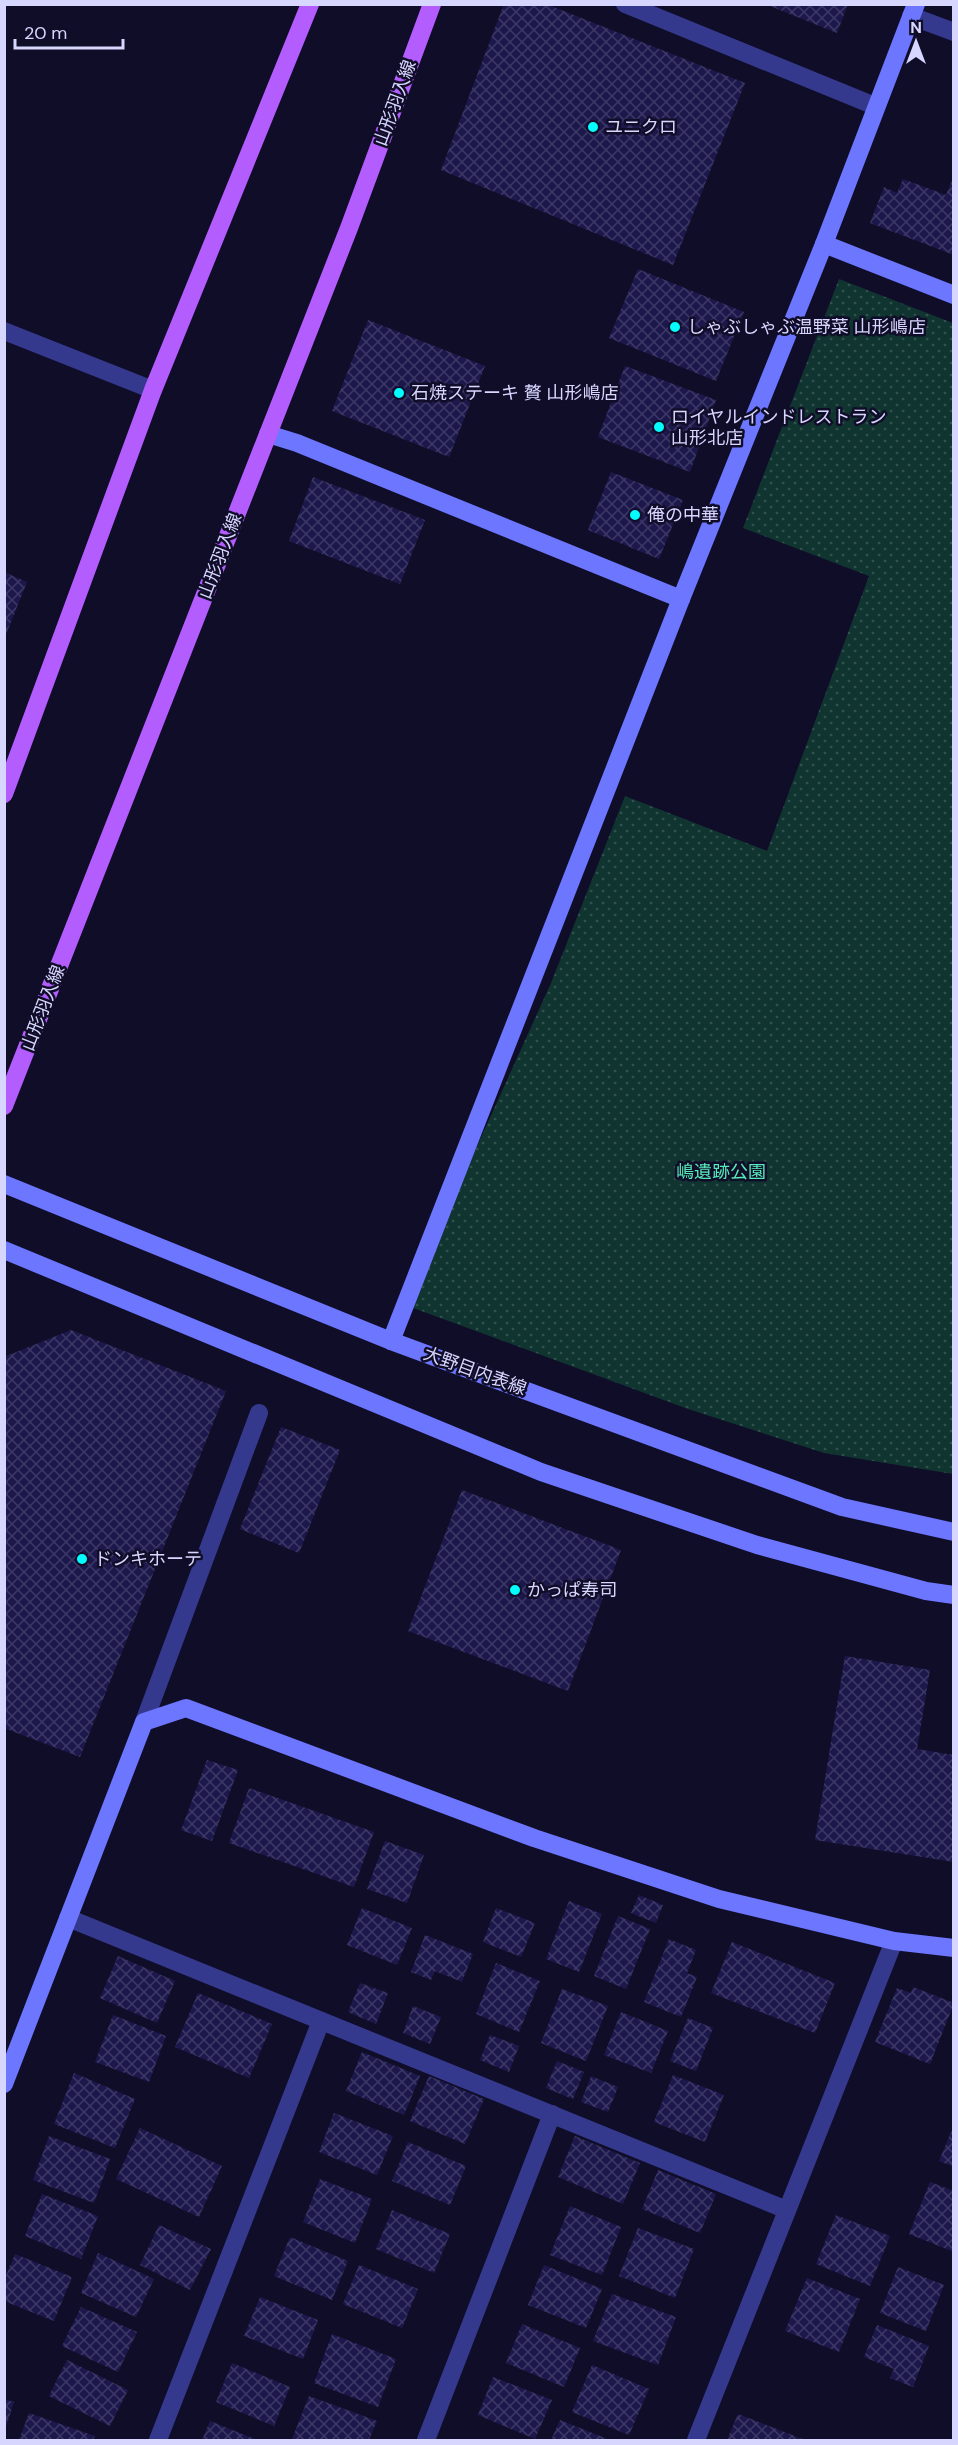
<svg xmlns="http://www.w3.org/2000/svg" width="958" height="2445" font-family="'DM Sans','Noto Sans JP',sans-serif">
	<defs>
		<pattern id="park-dots" width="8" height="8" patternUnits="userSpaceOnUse" patternTransform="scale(1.5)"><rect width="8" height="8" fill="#10342f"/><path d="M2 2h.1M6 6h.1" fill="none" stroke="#32514e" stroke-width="1.8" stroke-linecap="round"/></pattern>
		<pattern id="building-cross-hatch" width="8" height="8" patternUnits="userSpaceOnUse" patternTransform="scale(1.5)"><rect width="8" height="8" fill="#1d184c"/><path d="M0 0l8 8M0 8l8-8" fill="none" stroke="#3d3967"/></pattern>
	</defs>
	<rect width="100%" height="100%" fill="#100d29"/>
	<path fill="url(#park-dots)" d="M839,279L953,323V1474L824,1453L688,1409L405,1305L551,983L625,796L767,851L869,576L743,528Z"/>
	<g fill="url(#building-cross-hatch)">
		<path d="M504,4H546L745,83L673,265L441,170Z"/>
		<path d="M765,4H848L837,33Z"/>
		<path d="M954,175V255L870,223L884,187L897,193L903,179L946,195Z"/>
		<path d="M638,269L744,312L716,381L609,338Z"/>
		<path d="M368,320L485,366L449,457L332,411Z"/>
		<path d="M625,366L716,400L690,472L598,437Z"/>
		<path d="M611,472L683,500L659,559L588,530Z"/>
		<path d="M313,477L425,520L400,584L289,541Z"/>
		<path d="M4,572L27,582L5,637H4Z"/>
		<path d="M71,1330L226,1391L80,1757L4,1728V1357Z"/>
		<path d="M281,1427L340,1450L299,1553L240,1529Z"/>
		<path d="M462,1490L621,1550L568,1691L408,1631Z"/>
		<path d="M845,1656L930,1670L917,1749L954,1755V1862L815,1840Z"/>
		<path d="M207,1760L238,1770L212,1841L181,1830Z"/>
		<path d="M249,1788L374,1832L354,1887L229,1843Z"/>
		<path d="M385,1841L424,1855L407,1903L367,1889Z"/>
		<path d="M639,1895L663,1905L656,1923L631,1913Z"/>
		<path d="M569,1901L602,1914L579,1972L546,1959Z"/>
		<path d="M362,1908L412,1928L397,1965L347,1945Z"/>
		<path d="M496,1908L535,1923L521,1957L483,1942Z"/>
		<path d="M618,1916L650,1929L626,1989L594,1976Z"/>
		<path d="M425,1935L473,1954L462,1982L435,1971L431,1980L411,1972Z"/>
		<path d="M669,1939L696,1950L687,1973L697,1977L681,2017L644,2002Z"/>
		<path d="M732,1942L835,1983L815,2033L711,1993Z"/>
		<path d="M118,1956L175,1981L157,2023L100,1998Z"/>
		<path d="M496,1963L540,1981L519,2032L476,2014Z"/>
		<path d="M360,1983L388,1993L376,2024L348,2012Z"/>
		<path d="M913,1987L954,2003L930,2064L875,2042L897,1988L911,1993Z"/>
		<path d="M562,1989L608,2006L586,2061L541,2043Z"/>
		<path d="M198,1993L272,2024L249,2078L175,2047Z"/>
		<path d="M413,2006L441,2017L430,2044L403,2033Z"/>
		<path d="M621,2012L668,2031L651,2073L604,2055Z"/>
		<path d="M113,2015L166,2036L149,2082L95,2062Z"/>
		<path d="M688,2018L713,2028L696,2071L670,2061Z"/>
		<path d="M490,2035L519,2046L509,2072L480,2060Z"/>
		<path d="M362,2052L420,2076L404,2115L346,2091Z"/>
		<path d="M557,2061L584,2072L573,2099L546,2088Z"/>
		<path d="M74,2073L135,2099L115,2148L54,2124Z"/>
		<path d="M673,2075L724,2095L705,2142L654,2122Z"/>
		<path d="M429,2076L484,2099L465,2144L410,2121Z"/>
		<path d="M591,2076L618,2087L608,2112L581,2102Z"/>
		<path d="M334,2113L393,2136L377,2175L319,2152Z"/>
		<path d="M954,2125V2167L939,2161Z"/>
		<path d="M140,2128L222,2166L199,2217L116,2179Z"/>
		<path d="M49,2136L110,2159L94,2203L33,2180Z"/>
		<path d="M575,2136L640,2163L623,2204L558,2177Z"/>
		<path d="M408,2142L466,2166L450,2205L392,2181Z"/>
		<path d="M658,2170L716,2194L700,2233L642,2209Z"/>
		<path d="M320,2179L372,2199L355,2243L303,2222Z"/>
		<path d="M930,2182L954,2191V2252L909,2234Z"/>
		<path d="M42,2194L98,2216L81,2259L25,2236Z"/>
		<path d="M570,2206L621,2227L602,2275L550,2255Z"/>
		<path d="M392,2210L450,2234L434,2273L376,2249Z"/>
		<path d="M836,2215L890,2236L870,2286L816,2264Z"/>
		<path d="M159,2225L211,2249L190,2290L140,2265Z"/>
		<path d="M638,2228L694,2249L675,2298L619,2276Z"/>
		<path d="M290,2237L348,2261L332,2300L274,2276Z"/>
		<path d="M98,2253L154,2279L136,2317L81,2293Z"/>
		<path d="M15,2254L72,2277L54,2321L4,2301V2280Z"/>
		<path d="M359,2265L418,2289L402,2328L343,2304Z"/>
		<path d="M544,2265L602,2289L586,2328L528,2305Z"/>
		<path d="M898,2267L944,2285L926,2331L880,2313Z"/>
		<path d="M807,2278L860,2299L839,2352L785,2331Z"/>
		<path d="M612,2294L676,2317L658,2365L593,2341Z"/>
		<path d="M260,2297L318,2320L303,2359L244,2336Z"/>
		<path d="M81,2307L137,2332L118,2372L62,2346Z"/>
		<path d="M522,2324L580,2348L564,2387L506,2363Z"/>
		<path d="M877,2325L929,2346L913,2387L890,2378L894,2369L864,2357Z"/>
		<path d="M332,2334L396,2359L378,2407L314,2383Z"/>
		<path d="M67,2360L128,2390L110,2426L49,2396Z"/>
		<path d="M232,2363L290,2387L274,2426L216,2402Z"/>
		<path d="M592,2365L649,2389L629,2435L572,2412Z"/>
		<path d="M493,2377L552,2400L535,2439L478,2415Z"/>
		<path d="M309,2396L377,2421L369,2440L292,2439Z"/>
		<path d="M4,2399L14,2402L5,2430H4Z"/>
		<path d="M29,2413L95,2436L93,2440H19Z"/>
		<path d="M738,2414L805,2440H727Z"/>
		<path d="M560,2420L610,2440H551Z"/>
		<path d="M210,2421L257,2440H202Z"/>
	</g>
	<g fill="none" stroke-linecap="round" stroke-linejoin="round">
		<g stroke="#34398d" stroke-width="18">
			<path d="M625,4L875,106"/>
			<path d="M4,331L153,390"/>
		</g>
		<g stroke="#34398d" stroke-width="18">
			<path d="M911,16L954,32"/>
			<path d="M144,1722L259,1413"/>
			<path d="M68,1918L787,2210"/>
			<path d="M158,2440L321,2021"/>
			<path d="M426,2440L552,2114"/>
			<path d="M696,2440L894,1941"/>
		</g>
		<g stroke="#6d76ff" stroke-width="18">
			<path d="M824,244L954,295"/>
			<path d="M268,434L297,443L681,599"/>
			<path d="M4,1184L391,1341L842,1507L954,1532"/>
			<path d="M4,1250L541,1472L757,1545L926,1591L954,1595"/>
			<path d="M391,1341L681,599L824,244L916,4"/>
			<path d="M4,2084L144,1722L186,1708L534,1838L719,1899L894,1941L954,1948"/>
		</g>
		<g stroke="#b45dff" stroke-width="18">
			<path d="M4,794L153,390L310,4"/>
			<path d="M4,1106L349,228L432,4"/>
		</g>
	</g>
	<g fill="#02fdff" stroke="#100d29" stroke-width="2">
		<circle cx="593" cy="127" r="6"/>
		<circle cx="675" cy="327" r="6"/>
		<circle cx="399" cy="393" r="6"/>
		<circle cx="659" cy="427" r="6"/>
		<circle cx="635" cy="515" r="6"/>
		<circle cx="82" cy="1559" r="6"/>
		<circle cx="515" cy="1590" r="6"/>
	</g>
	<g text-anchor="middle" stroke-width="5" stroke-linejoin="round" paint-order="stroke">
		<g font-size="18" fill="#d7d6ff" stroke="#100d29">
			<text transform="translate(395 103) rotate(-70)" y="6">山形羽入線</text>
			<text transform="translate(220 556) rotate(-69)" y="6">山形羽入線</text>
			<text transform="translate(43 1008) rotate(-69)" y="6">山形羽入線</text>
			<text transform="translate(475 1371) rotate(20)" y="6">大野目内表線</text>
		</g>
		<g font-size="18" fill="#d7d6ff" stroke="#100d29" text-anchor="start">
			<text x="605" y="133">ユニクロ</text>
			<text x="687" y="333">しゃぶしゃぶ温野菜 山形嶋店</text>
			<text x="411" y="399">石焼ステーキ 贅 山形嶋店</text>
			<text x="671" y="423">ロイヤルインドレストラン<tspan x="671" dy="21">山形北店</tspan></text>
			<text x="647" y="521">俺の中華</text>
			<text x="94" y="1565">ドンキホーテ</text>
			<text x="527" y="1596">かっぱ寿司</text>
		</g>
		<g font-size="18" fill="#55ebb8" stroke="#100d29">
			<text x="721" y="1178">嶋遺跡公園</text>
		</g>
	</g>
	<rect width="958" height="2445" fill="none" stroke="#d7d6ff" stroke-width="12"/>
	<g transform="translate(916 42)" stroke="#100d29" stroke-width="4.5" paint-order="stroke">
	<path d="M0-4.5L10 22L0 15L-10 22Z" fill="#d7d6ff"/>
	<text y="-9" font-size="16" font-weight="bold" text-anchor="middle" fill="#d7d6ff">N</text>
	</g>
	<path d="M15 39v9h108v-9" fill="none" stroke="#d7d6ff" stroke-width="3"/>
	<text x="24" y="39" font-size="18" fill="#d7d6ff" stroke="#100d29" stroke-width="4.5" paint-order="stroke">20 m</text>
</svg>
